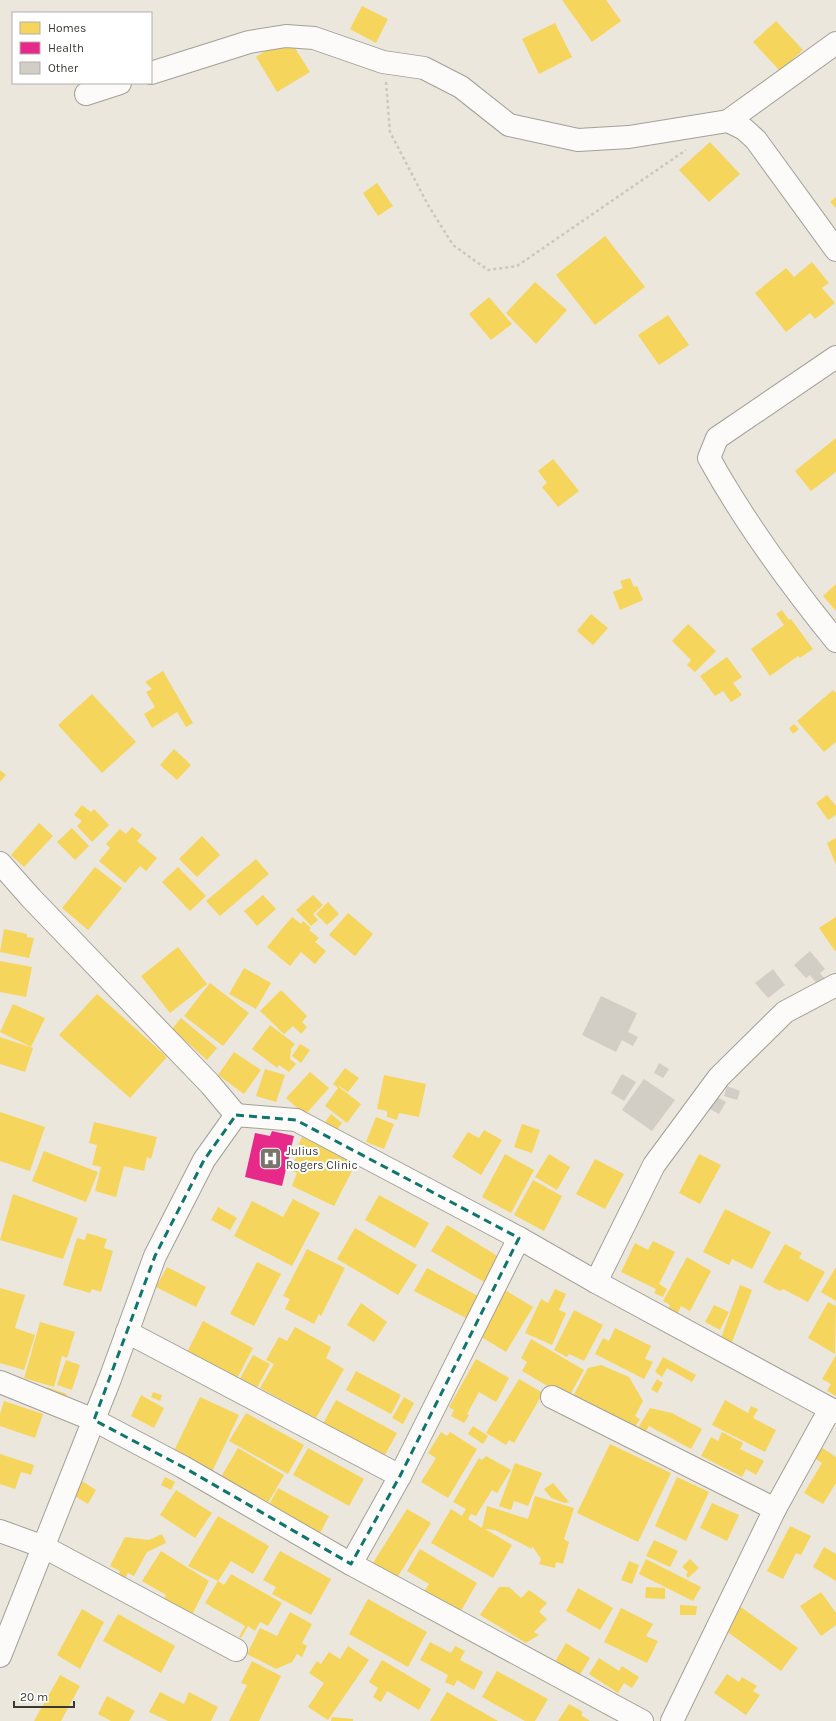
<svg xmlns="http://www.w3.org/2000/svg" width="836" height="1721" font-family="Karla,sans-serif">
	<rect width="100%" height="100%" fill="#ebe7dd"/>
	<g fill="#f6d55c">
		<path d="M562,0H606L621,21L592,42Z"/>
		<path d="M362,6L388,19L376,43L350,29Z"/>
		<path d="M776,21L803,50L780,71L753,42Z"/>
		<path d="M555,23L572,57L539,74L522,39Z"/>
		<path d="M288,37L310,72L277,92L256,57Z"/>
		<path d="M710,142L740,174L709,202L679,170Z"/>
		<path d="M377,183L393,206L378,216L363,193Z"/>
		<path d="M836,197V208L830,202Z"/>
		<path d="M605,236L645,287L595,325L556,275Z"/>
		<path d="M812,262L829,283L822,288L835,303L815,319L810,313L786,332L755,293L786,268L794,277Z"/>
		<path d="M535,282L567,310L536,344L506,313Z"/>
		<path d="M489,297L512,324L491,340L469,314Z"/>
		<path d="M668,315L689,345L659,365L638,335Z"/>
		<path d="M836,438V472L811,491L795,471Z"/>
		<path d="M553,459L579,491L558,507L542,487L547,483L538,471Z"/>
		<path d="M630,578L634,587L637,586L643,600L620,610L613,592L623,588L620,581Z"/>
		<path d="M836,584V611L823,596Z"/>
		<path d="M782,610L789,620L791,619L813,649L800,658L798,656L770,676L751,649L784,625L776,614Z"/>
		<path d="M591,614L608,628L593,645L577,631Z"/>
		<path d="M688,624L716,651L695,672L687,665L691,660L672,641Z"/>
		<path d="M727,657L742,677L733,683L742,695L731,702L723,691L715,696L700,676Z"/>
		<path d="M163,671L193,723L186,727L177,712L152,728L144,714L155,707L146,692L152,689L145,682Z"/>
		<path d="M833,690L836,693V742L824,752L797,721Z"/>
		<path d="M92,694L136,742L102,773L58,725Z"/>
		<path d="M794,724L799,729L793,734L789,728Z"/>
		<path d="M174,749L191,765L177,780L160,765Z"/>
		<path d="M0,770L6,775L0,782Z"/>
		<path d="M827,795L836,806V815L828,820L816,803Z"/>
		<path d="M82,805L91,812L94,809L109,825L92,842L77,826L82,821L74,815Z"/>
		<path d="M39,823L53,836L24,867L11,855Z"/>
		<path d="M132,827L142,835L137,841L157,858L146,871L140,866L125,883L99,861L110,848L106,844L120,829L126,834Z"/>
		<path d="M72,828L89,846L75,860L57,842Z"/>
		<path d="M202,836L220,855L197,877L179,859Z"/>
		<path d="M836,838V865L827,843Z"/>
		<path d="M256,859L269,874L220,916L206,901Z"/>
		<path d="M95,867L122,888L88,930L62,908Z"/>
		<path d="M178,867L206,896L190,911L162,882Z"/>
		<path d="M263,895L276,909L257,926L244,911Z"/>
		<path d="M313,895L323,905L313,914L318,920L311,926L296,910Z"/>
		<path d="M328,902L339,914L327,925L316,914Z"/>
		<path d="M348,913L373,934L355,956L329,935Z"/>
		<path d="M292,917L301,924L303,921L311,928L309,930L319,938L315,942L326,951L315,964L301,952L290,966L267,947Z"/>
		<path d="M836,917V951H835L819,928Z"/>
		<path d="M4,929L27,934V937L34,938L29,958L0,952Z"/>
		<path d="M178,947L207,984L170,1013L141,976Z"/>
		<path d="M0,961L32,967L26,997L0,992Z"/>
		<path d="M244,968L271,983L256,1009L229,994Z"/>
		<path d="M210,983L249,1013L223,1046L184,1016Z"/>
		<path d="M281,990L307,1016L302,1022L307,1027L301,1034L293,1026L284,1034L260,1011Z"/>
		<path d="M97,994L167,1057L130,1098L59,1035Z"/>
		<path d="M13,1004L45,1018L31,1047L0,1032Z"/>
		<path d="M181,1018L217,1048L207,1060L172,1029Z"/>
		<path d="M270,1025L295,1044L291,1049L290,1059L296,1064L289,1072L279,1065L277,1068L252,1049Z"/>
		<path d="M0,1037L33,1048L25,1072L0,1064Z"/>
		<path d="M300,1044L310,1050L301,1063L292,1056Z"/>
		<path d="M234,1052L261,1070L244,1094L218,1075Z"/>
		<path d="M345,1068L359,1078L348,1092L339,1086V1087L361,1104L347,1123L325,1106L338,1088L333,1084Z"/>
		<path d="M265,1069L285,1075L276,1102L256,1096Z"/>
		<path d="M310,1072L329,1088L305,1115L286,1098Z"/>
		<path d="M384,1075L426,1084L419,1117L399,1113L397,1120L387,1117V1111L377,1109Z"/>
		<path d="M0,1112L45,1127L30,1171L0,1161Z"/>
		<path d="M331,1114L342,1123L336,1131L325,1122Z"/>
		<path d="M376,1117L394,1124L384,1149L366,1142Z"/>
		<path d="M94,1122L157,1137L151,1159L147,1157L144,1171L124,1166L116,1197L95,1191L101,1167L92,1165L97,1145L89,1143Z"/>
		<path d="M522,1124L540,1130L532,1153L514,1147Z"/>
		<path d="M484,1130L502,1140L481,1175L452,1157L468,1132L479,1138Z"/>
		<path d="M302,1137L356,1163L334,1206L292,1186L297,1173L290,1170L297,1155L294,1154Z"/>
		<path d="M44,1151L98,1172L86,1202L32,1181Z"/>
		<path d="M505,1154L534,1170L511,1213L482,1197Z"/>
		<path d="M549,1154L570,1167L557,1190L535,1177Z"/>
		<path d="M699,1154L721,1165L700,1204L679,1193Z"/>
		<path d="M595,1159L624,1174L605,1209L576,1194Z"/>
		<path d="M533,1180L562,1196L544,1231L514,1215Z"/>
		<path d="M13,1194L78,1218L63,1259L0,1240Z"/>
		<path d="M379,1195L429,1223L415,1248L365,1220Z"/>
		<path d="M293,1199L320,1213L292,1266L234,1236L252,1201L283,1217Z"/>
		<path d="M218,1207L237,1218L230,1230L211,1220Z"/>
		<path d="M725,1209L771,1232L752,1269L732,1259L729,1265L703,1252Z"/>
		<path d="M447,1225L499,1257L484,1282L431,1251Z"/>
		<path d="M355,1228L417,1265L398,1295L337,1259Z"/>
		<path d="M87,1233L107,1239L104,1248L113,1251L101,1292L92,1289L90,1293L63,1285L77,1238L85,1240Z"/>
		<path d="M653,1241L675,1252L659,1284L667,1289L663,1297L654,1293L656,1289L621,1272L635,1243L648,1250Z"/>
		<path d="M785,1244L802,1253L799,1258L825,1272L808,1302L783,1289L780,1291L763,1282Z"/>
		<path d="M307,1249L345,1268L321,1316L319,1314L314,1324L285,1309L290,1299L283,1296Z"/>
		<path d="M687,1257L711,1271L690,1311L681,1306L677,1315L668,1310L670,1305L663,1301Z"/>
		<path d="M257,1262L281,1274L254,1326L230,1314Z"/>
		<path d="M167,1267L206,1287L196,1307L156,1287Z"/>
		<path d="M836,1267V1301L821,1292Z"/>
		<path d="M427,1268L478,1296L466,1318L414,1291Z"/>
		<path d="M740,1285L752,1290L732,1342L721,1338Z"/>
		<path d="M500,1287L533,1307L506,1352L478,1335Z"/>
		<path d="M0,1288L25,1295L15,1328L35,1335L24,1370L0,1363Z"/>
		<path d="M555,1289L566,1294L559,1310L566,1313L552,1345L525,1333L541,1299L548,1303Z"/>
		<path d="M828,1302L836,1306L835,1354L808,1338Z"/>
		<path d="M361,1303L387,1322L374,1342L347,1325Z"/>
		<path d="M714,1305L729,1312L720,1330L705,1322Z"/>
		<path d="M574,1310L603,1325L584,1361L569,1354L567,1357L554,1350Z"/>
		<path d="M203,1321L253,1348L234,1384L184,1358Z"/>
		<path d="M40,1322L75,1332L67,1358L62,1356L54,1387L24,1378Z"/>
		<path d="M295,1327L331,1347L326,1358L344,1369L316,1418L308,1414L304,1421L291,1413L295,1407L260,1388L274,1364L266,1360L279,1337L287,1341Z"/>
		<path d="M615,1328L651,1346L645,1359L653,1362L644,1379L595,1354L603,1338L609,1341Z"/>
		<path d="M531,1339L584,1370L568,1398L522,1371L527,1362L521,1358Z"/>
		<path d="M253,1355L270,1364L254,1393L237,1384Z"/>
		<path d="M836,1355V1396L827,1391L831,1384L822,1379Z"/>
		<path d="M663,1357L696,1375L692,1382L667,1368L662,1377L655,1372Z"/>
		<path d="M476,1359L509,1378L496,1402L479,1392L467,1414L469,1415L464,1423L451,1416L454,1410L449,1407Z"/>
		<path d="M66,1360L80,1365L72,1390L57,1385Z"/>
		<path d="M601,1365L629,1377L643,1401L635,1416L640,1419L633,1431L571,1400L588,1368Z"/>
		<path d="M356,1371L401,1395L391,1414L346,1390Z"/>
		<path d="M519,1379L543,1393L514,1443L509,1440L506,1445L486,1433Z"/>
		<path d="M657,1379L663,1383L657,1393L651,1389Z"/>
		<path d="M47,1387L67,1394L63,1403L44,1396Z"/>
		<path d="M153,1392L162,1395L160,1401L151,1397Z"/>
		<path d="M141,1395L164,1408L154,1428L131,1416Z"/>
		<path d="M200,1397L239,1415L210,1476L173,1453Z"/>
		<path d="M404,1397L414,1403L403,1424L392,1418Z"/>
		<path d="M336,1400L397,1433L381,1462L320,1429Z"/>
		<path d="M725,1400L748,1413L751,1406L758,1409L753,1418L776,1430L765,1452L712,1425Z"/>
		<path d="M4,1401L43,1414L35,1438L0,1426V1414Z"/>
		<path d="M650,1408L672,1413L702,1429L691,1449L649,1426L642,1437L635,1433Z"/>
		<path d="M246,1413L304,1445L288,1474L229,1441Z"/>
		<path d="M473,1426L488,1436L483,1444L468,1434Z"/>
		<path d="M441,1432L447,1436L450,1432L477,1449L448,1498L421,1482L436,1458L428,1453Z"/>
		<path d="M722,1432L743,1443L740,1449L764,1461L756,1475L746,1469L742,1477L701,1456L711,1437L718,1441Z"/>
		<path d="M610,1444L671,1473L638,1542L577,1513Z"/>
		<path d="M821,1447L836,1457V1483L823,1504L804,1493L822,1463L814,1458Z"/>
		<path d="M238,1448L284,1475L264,1510L218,1482Z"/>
		<path d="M308,1448L364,1479L349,1506L293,1475Z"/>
		<path d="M0,1454L34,1465L31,1475L21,1472L15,1489L0,1484Z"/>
		<path d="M486,1456L511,1470L497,1493L492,1490L476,1516L471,1514L468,1519L482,1528L487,1506L528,1519L535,1496L574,1508L564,1539L569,1542L563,1564L556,1562L555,1568L539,1564L541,1559L532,1546V1549L495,1530L485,1529L512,1545L493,1578L431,1543L451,1509L462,1516L466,1509L453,1502L479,1458L482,1460Z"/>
		<path d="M515,1463L542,1473L528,1506L514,1501L511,1510L499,1506Z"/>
		<path d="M165,1477L175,1482L171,1490L161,1485Z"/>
		<path d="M677,1477L709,1492L686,1541L655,1526Z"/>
		<path d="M77,1478L96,1490L88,1504L68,1492L61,1509L48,1503L55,1487L68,1492Z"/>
		<path d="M553,1483L569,1502L565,1503L551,1498L544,1489Z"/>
		<path d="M278,1488L329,1516L318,1537L267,1509Z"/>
		<path d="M176,1490L212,1513L195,1538L160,1515Z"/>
		<path d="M712,1503L739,1515L727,1541L700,1528Z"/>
		<path d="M407,1509L431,1523L395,1581L371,1566Z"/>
		<path d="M218,1516L269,1546L253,1574L231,1561L218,1581L188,1566Z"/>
		<path d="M790,1526L811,1536L801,1555L796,1553L783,1579L767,1571Z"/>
		<path d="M162,1534L166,1543L147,1552L134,1576L128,1573L124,1581L117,1578L120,1571L110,1566L125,1537L149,1540Z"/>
		<path d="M654,1540L678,1551L670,1567L646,1556Z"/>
		<path d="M824,1547L836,1554V1581L813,1567Z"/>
		<path d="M420,1549L477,1583L458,1616L422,1595L429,1584L407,1571Z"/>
		<path d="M161,1551L209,1581L189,1621L161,1604L166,1595L142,1581Z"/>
		<path d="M280,1551L331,1579L311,1615L272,1594L276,1587L263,1580Z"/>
		<path d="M646,1559L701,1587L693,1601L639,1574Z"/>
		<path d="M690,1559L699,1568L688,1578L686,1575L688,1572L682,1567Z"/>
		<path d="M629,1561L639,1565L632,1584L621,1580Z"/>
		<path d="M231,1574L282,1603L268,1626L260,1622L255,1631L248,1626L241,1638L239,1637L245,1626L205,1603L218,1581L224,1585Z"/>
		<path d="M499,1587H509L521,1598L529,1590L547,1603L539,1612L547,1619L534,1632L539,1635L526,1643L480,1615Z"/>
		<path d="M646,1587L665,1588V1599L645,1598Z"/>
		<path d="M578,1588L613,1608L600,1630L566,1611Z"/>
		<path d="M821,1592L836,1613V1625L821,1636L800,1606Z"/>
		<path d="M368,1599L427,1632L408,1667L349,1634Z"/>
		<path d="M680,1605L697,1606L696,1615H680Z"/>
		<path d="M738,1605L798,1648L781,1671L722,1628Z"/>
		<path d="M621,1608L653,1624L646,1636L658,1641L647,1663L604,1642Z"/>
		<path d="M82,1609L104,1622L80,1669L57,1655Z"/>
		<path d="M290,1612L312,1624L302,1643L307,1646L302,1657L297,1654L292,1662L276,1669L247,1654L260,1628L277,1636Z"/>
		<path d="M118,1614L175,1646L161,1673L103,1641Z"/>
		<path d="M430,1642L451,1653L455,1646L465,1651L460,1660L483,1672L474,1690L457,1680L454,1686L445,1682L448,1675L420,1660Z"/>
		<path d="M566,1643L590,1658L576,1681L553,1665Z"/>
		<path d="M348,1646L369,1660L328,1720L308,1707L324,1683L309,1673L317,1661L321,1664L329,1652L340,1659Z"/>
		<path d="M599,1658L619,1671L622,1666L639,1677L632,1688L624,1683L618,1693L589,1674Z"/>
		<path d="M382,1660L431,1689L419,1710L387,1691L381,1702L373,1697L378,1688L369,1682Z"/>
		<path d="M252,1661L281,1676L259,1721H229L247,1685L241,1683Z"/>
		<path d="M497,1671L548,1699L535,1721H525L482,1697Z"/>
		<path d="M727,1674L739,1682L742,1677L757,1686L753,1691L760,1695L746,1715L714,1693Z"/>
		<path d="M60,1675L80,1686L61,1721H34Z"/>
		<path d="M160,1692L184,1704L189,1692L218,1707L211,1721H168L149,1712Z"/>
		<path d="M447,1692L498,1721H430Z"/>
		<path d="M107,1696L135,1711L129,1721H111L98,1714Z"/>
		<path d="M569,1704L583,1712L581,1715L590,1721H558Z"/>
		<path d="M332,1717L353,1719V1721H331Z"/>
	</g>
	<path fill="#e7298a" d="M272,1131L294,1136L282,1186L245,1177L255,1133L270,1136Z"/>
	<g fill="#d2cec6">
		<path d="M810,951L825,969L820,973L825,979L818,985L810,975L806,978L794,965Z"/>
		<path d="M773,969L785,985L768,998L755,983Z"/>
		<path d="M601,996L637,1013L628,1032L638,1037L633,1046L622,1040L616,1052L582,1035Z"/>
		<path d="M659,1063L669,1069L663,1078L654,1073Z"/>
		<path d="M622,1074L636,1082L624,1101L611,1093Z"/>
		<path d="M644,1079L675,1100L652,1131L622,1110Z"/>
		<path d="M727,1086L740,1091L737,1100L724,1096Z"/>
		<path d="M708,1092L726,1102L719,1114L701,1104Z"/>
	</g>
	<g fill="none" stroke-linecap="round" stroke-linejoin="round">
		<defs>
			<g id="minor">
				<path d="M151,73L249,42L286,36L314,38L383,62L424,68L461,87L509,125L578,140L629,137L728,121L836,43"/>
				<path d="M86,94L120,83"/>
				<path d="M728,121L744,129L756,140L836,250"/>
				<path d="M836,357L717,438L709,458C745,523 789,583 836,641"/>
				<path d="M0,863L31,898L210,1084L236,1115"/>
				<path d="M296,1120L519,1238L596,1282L836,1412"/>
				<path d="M596,1282L654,1165L719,1077L785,1012L836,985"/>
				<path d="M127,1332L400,1476"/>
				<path d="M552,1397L775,1509"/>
				<path d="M94,1420L183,1467L351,1564L642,1721"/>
				<path d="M0,1531L44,1547L236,1650"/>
				<path d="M351,1564L400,1476L519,1238"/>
				<path d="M672,1721L775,1509L830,1409"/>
			</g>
			<g id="tertiary">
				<path d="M0,1382L94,1420"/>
				<path d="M0,1656L110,1379L155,1256L204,1160L236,1115L296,1120"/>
			</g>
		</defs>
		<use href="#minor" stroke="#a2a098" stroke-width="24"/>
		<use href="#tertiary" stroke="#a2a098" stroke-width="24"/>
		<path stroke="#c8c8c3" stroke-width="2.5" stroke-dasharray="3 3" stroke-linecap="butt" d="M386,82L390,132L428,205L453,245L488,270L517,266L686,150"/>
		<use href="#minor" stroke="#fcfbfa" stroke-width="22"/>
		<use href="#tertiary" stroke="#fcfbfa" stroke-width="22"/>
	</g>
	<path fill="none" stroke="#0f766e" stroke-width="3" stroke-dasharray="8 5" stroke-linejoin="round" d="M236,1115L296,1120L519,1238L400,1476L351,1564L183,1467L94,1420L155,1256L204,1160Z"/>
	<defs>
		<symbol id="hospital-square" viewBox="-11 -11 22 22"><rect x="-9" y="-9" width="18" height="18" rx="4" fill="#79756d" stroke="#fff"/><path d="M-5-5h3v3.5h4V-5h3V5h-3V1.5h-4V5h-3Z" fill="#fff"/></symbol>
	</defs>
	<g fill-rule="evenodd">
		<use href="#hospital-square" x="258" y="1146" width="25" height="25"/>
	</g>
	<g text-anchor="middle" stroke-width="4" stroke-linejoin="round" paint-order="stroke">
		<g font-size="12" fill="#3b3831" stroke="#fff" text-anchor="start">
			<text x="286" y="1155">Julius<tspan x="286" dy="14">Rogers Clinic</tspan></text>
		</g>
	</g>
	<rect x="12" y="12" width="140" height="72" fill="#ffffff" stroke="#b1afad"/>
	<rect x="20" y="22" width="20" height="12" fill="#f6d55c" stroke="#b1afad"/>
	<text x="48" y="32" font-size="12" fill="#3b3831">Homes</text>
	<rect x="20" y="42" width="20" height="12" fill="#e7298a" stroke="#b1afad"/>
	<text x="48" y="52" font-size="12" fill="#3b3831">Health</text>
	<rect x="20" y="62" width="20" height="12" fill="#d2cec6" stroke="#b1afad"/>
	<text x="48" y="72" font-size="12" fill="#3b3831">Other</text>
	<path d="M14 1701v6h60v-6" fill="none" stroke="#3b3831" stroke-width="2"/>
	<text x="20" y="1701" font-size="12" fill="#3b3831" stroke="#ffffff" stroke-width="3" paint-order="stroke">20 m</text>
</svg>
